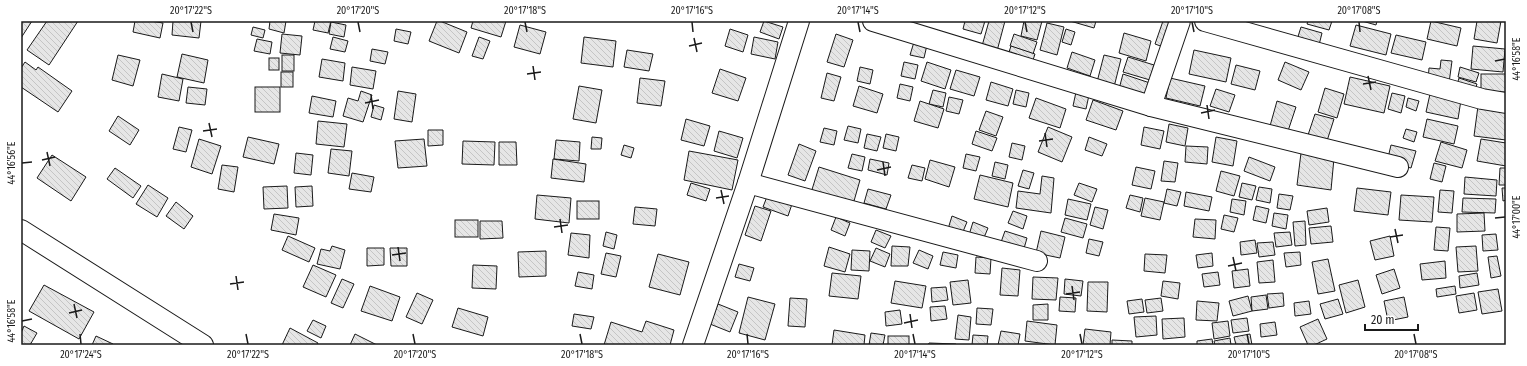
<svg xmlns="http://www.w3.org/2000/svg" width="1527" height="366" font-family="'Fira Sans Condensed',sans-serif">
	<defs>
		<pattern id="building-back-hatch" width="6" height="6" patternUnits="userSpaceOnUse"><rect width="6" height="6" fill="#e6e6e6"/><path d="M-1 5l2 2M0 0l6 6M5-1l2 2" fill="none" stroke="#c5c5c5"/></pattern>
	</defs>
	<rect width="100%" height="100%" fill="#fff"/>
	<g fill="url(#building-back-hatch)" stroke="#1a1a1a">
		<path d="M21,21H32L21,38Z"/>
		<path d="M47,21H78L49,65L27,50Z"/>
		<path d="M135,21H151L163,23L160,38L133,32Z"/>
		<path d="M173,21H201L199,38L172,35Z"/>
		<path d="M270,21H286L284,33L269,29Z"/>
		<path d="M315,21H331L328,33L313,30Z"/>
		<path d="M437,21H440L467,32L459,53L429,41Z"/>
		<path d="M473,21H506L501,37L471,28Z"/>
		<path d="M764,21L783,27L779,39L760,32Z"/>
		<path d="M965,21H985L981,34L963,29Z"/>
		<path d="M989,21H1005L997,51L982,46Z"/>
		<path d="M1024,21H1042L1037,40L1021,36Z"/>
		<path d="M1070,21H1096L1094,28Z"/>
		<path d="M1163,21L1175,23L1166,48L1155,44Z"/>
		<path d="M1308,21H1332L1329,30L1307,24Z"/>
		<path d="M1362,21H1377L1376,25Z"/>
		<path d="M1431,21L1461,28L1457,46L1427,39Z"/>
		<path d="M1477,21H1501L1497,43L1474,39Z"/>
		<path d="M331,22L346,25L344,37L329,34Z"/>
		<path d="M1047,23L1064,27L1057,55L1040,50Z"/>
		<path d="M520,25L546,32L540,54L514,47Z"/>
		<path d="M1356,25L1391,34L1386,55L1350,46Z"/>
		<path d="M253,27L265,30L263,38L251,35Z"/>
		<path d="M1301,27L1322,33L1318,49L1296,43Z"/>
		<path d="M396,29L411,32L408,44L394,41Z"/>
		<path d="M730,29L748,35L743,52L725,46Z"/>
		<path d="M1066,29L1075,32L1071,45L1062,42Z"/>
		<path d="M1124,33L1151,41L1146,61L1119,53Z"/>
		<path d="M282,34L302,36L300,55L280,53Z"/>
		<path d="M836,34L853,40L844,67L827,62Z"/>
		<path d="M1014,34L1037,42L1033,54L1010,46Z"/>
		<path d="M1396,35L1426,42L1422,60L1391,53Z"/>
		<path d="M333,37L348,41L345,52L330,49Z"/>
		<path d="M479,37L490,41L483,59L472,56Z"/>
		<path d="M584,37L616,41L613,67L581,63Z"/>
		<path d="M754,37L778,42L775,59L751,54Z"/>
		<path d="M257,39L272,42L270,54L254,51Z"/>
		<path d="M914,42L927,45L924,58L910,55Z"/>
		<path d="M1011,46L1035,54L1031,66L1007,58Z"/>
		<path d="M1473,46L1505,49L1503,72L1471,69Z"/>
		<path d="M372,49L388,52L385,64L370,61Z"/>
		<path d="M627,50L653,54L649,71L624,67Z"/>
		<path d="M1194,50L1231,58L1226,82L1189,74Z"/>
		<path d="M1072,52L1095,60L1090,76L1067,68Z"/>
		<path d="M182,54L208,60L204,83L177,77Z"/>
		<path d="M118,55L140,60L133,86L112,80Z"/>
		<rect x="282" y="55" width="12" height="16"/>
		<path d="M1104,55L1121,59L1114,87L1097,82Z"/>
		<path d="M1128,57L1154,65L1150,80L1123,72Z"/>
		<rect x="269" y="58" width="10" height="12"/>
		<path d="M322,59L345,63L343,81L319,77Z"/>
		<path d="M1441,60L1452,61L1449,83L1428,81L1429,68L1440,69Z"/>
		<path d="M25,62L36,70L38,67L72,91L58,112L21,87V68Z"/>
		<path d="M904,62L918,65L915,79L901,76Z"/>
		<path d="M927,62L951,70L945,89L921,81Z"/>
		<path d="M1285,62L1309,72L1301,90L1278,80Z"/>
		<path d="M1236,65L1260,71L1255,90L1231,84Z"/>
		<path d="M352,67L376,71L373,89L350,85Z"/>
		<path d="M860,67L873,70L870,84L857,81Z"/>
		<path d="M1460,67L1479,73L1476,82L1458,77Z"/>
		<path d="M720,69L746,78L738,101L712,93Z"/>
		<path d="M956,70L980,77L974,96L950,89Z"/>
		<rect x="281" y="72" width="12" height="15"/>
		<path d="M827,73L841,77L834,101L821,98Z"/>
		<path d="M162,74L183,79L179,101L158,97Z"/>
		<path d="M1123,74L1150,83L1145,97L1119,89Z"/>
		<rect x="1481" y="74" width="25" height="18"/>
		<path d="M1350,77L1390,86L1384,113L1344,104Z"/>
		<path d="M640,78L665,81L661,106L637,103Z"/>
		<path d="M1170,78L1205,86L1200,106L1166,98Z"/>
		<path d="M1459,78L1477,84L1474,93L1456,88Z"/>
		<path d="M991,82L1013,89L1008,106L986,100Z"/>
		<path d="M900,84L913,87L910,101L897,98Z"/>
		<path d="M579,86L602,90L596,123L573,119Z"/>
		<path d="M859,86L883,94L877,113L853,106Z"/>
		<path d="M188,87L207,89L205,105L186,103Z"/>
		<rect x="255" y="87" width="25" height="25"/>
		<path d="M1325,88L1344,94L1337,118L1318,112Z"/>
		<path d="M1216,89L1235,95L1229,112L1210,106Z"/>
		<path d="M933,90L946,93L943,107L929,104Z"/>
		<path d="M1016,90L1029,93L1026,107L1013,104Z"/>
		<path d="M361,91L372,95L363,122L343,116L348,98L358,101Z"/>
		<path d="M398,91L416,94L412,122L394,119Z"/>
		<path d="M1076,92L1089,95L1086,109L1073,106Z"/>
		<path d="M1392,93L1405,96L1401,113L1388,109Z"/>
		<path d="M1430,94L1461,100L1458,119L1426,112Z"/>
		<path d="M312,96L336,101L333,117L309,113Z"/>
		<path d="M949,97L963,100L959,114L946,111Z"/>
		<path d="M1036,98L1066,109L1060,128L1029,118Z"/>
		<path d="M1408,98L1419,101L1416,111L1406,107Z"/>
		<path d="M1093,100L1123,111L1116,130L1086,120Z"/>
		<path d="M920,101L944,109L938,128L914,121Z"/>
		<path d="M1277,101L1296,107L1288,131L1270,126Z"/>
		<path d="M374,105L384,108L381,120L371,117Z"/>
		<path d="M1478,106L1506,109V140L1474,136Z"/>
		<path d="M986,111L1003,117L996,136L979,130Z"/>
		<path d="M1315,114L1334,119L1326,144L1307,138Z"/>
		<path d="M118,116L139,130L130,145L109,131Z"/>
		<path d="M686,119L710,126L704,146L681,140Z"/>
		<path d="M1427,119L1458,126L1454,144L1423,137Z"/>
		<path d="M318,121L347,124L344,147L316,144Z"/>
		<path d="M1169,124L1188,128L1185,146L1166,142Z"/>
		<path d="M848,126L861,129L858,143L844,140Z"/>
		<path d="M179,127L192,130L186,152L173,149Z"/>
		<path d="M1048,127L1072,137L1062,162L1038,152Z"/>
		<path d="M1144,127L1164,131L1160,149L1141,145Z"/>
		<path d="M824,128L837,131L834,145L820,142Z"/>
		<path d="M1406,129L1417,132L1414,142L1403,138Z"/>
		<path d="M428,130H443V145L428,146Z"/>
		<path d="M719,131L743,138L737,158L714,151Z"/>
		<path d="M976,131L997,138L992,151L972,144Z"/>
		<path d="M867,134L881,137L877,151L864,148Z"/>
		<path d="M886,134L899,137L896,151L883,148Z"/>
		<path d="M248,137L279,144L274,164L243,157Z"/>
		<path d="M592,137L602,138L601,149H591Z"/>
		<path d="M1089,137L1107,144L1102,156L1085,150Z"/>
		<path d="M1216,137L1237,141L1233,166L1212,162Z"/>
		<path d="M199,139L221,146L212,174L191,167Z"/>
		<path d="M424,139L427,166L398,168L395,141Z"/>
		<path d="M1481,139L1506,143V166L1477,161Z"/>
		<path d="M556,140L580,142L579,161L554,159Z"/>
		<path d="M463,141L495,142L494,165L462,164Z"/>
		<path d="M499,142H516L517,165H499Z"/>
		<path d="M1441,142L1467,150L1462,168L1435,161Z"/>
		<path d="M1012,143L1025,146L1022,160L1009,157Z"/>
		<path d="M799,144L816,151L805,181L788,175Z"/>
		<path d="M624,145L634,148L631,158L621,155Z"/>
		<path d="M1391,145L1416,151L1411,168L1387,162Z"/>
		<path d="M1186,146L1208,147L1207,164L1185,162Z"/>
		<path d="M331,149L352,151L349,176L328,173Z"/>
		<path d="M689,151L738,160L732,190L684,180Z"/>
		<path d="M296,153L313,155L311,175L294,173Z"/>
		<path d="M1301,153L1334,158L1331,190L1297,185Z"/>
		<path d="M852,154L865,157L862,171L848,168Z"/>
		<path d="M966,154L980,157L976,171L963,168Z"/>
		<path d="M52,155L86,177L71,201L37,178Z"/>
		<path d="M1249,157L1275,167L1270,181L1244,171Z"/>
		<path d="M553,159L586,164L584,182L551,178Z"/>
		<path d="M870,159L889,163L887,175L868,170Z"/>
		<path d="M930,160L955,167L949,187L925,179Z"/>
		<path d="M1164,161L1178,163L1175,182L1161,181Z"/>
		<path d="M995,162L1008,165L1005,179L992,176Z"/>
		<path d="M1434,163L1446,166L1442,182L1430,179Z"/>
		<path d="M222,165L238,167L234,192L218,189Z"/>
		<path d="M912,165L925,168L922,181L908,178Z"/>
		<path d="M819,167L860,180L852,208L810,196Z"/>
		<path d="M1136,167L1155,171L1151,189L1132,185Z"/>
		<path d="M115,168L141,186L133,198L107,179Z"/>
		<path d="M1500,168H1506V185H1499Z"/>
		<path d="M1023,170L1034,173L1029,189L1018,186Z"/>
		<path d="M1221,171L1240,176L1234,196L1216,191Z"/>
		<path d="M352,173L374,177L371,192L349,189Z"/>
		<path d="M980,175L1013,183L1008,207L974,199Z"/>
		<path d="M1042,176L1054,178L1051,213L1016,208L1018,191L1040,194Z"/>
		<path d="M1465,177L1497,180L1496,196L1464,194Z"/>
		<path d="M691,183L710,189L706,201L687,195Z"/>
		<path d="M1079,183L1097,189L1092,202L1074,195Z"/>
		<path d="M1242,183L1256,186L1252,200L1239,197Z"/>
		<path d="M148,185L168,198L157,217L136,204Z"/>
		<path d="M287,186L288,208L264,209L263,187Z"/>
		<path d="M312,186L313,206L296,207L295,187Z"/>
		<path d="M1259,187L1272,189L1270,203L1256,200Z"/>
		<path d="M1357,188L1391,192L1388,215L1354,211Z"/>
		<path d="M1502,188H1506V200L1503,201Z"/>
		<path d="M868,189L891,195L886,209L864,203Z"/>
		<path d="M1167,189L1181,192L1177,206L1164,203Z"/>
		<path d="M1440,190L1454,191L1452,213L1438,212Z"/>
		<path d="M1186,192L1212,197L1209,211L1184,206Z"/>
		<path d="M768,194L792,204L788,216L763,207Z"/>
		<path d="M1279,194L1293,196L1290,210L1277,208Z"/>
		<path d="M537,195L571,198L569,223L535,219Z"/>
		<path d="M1130,195L1143,198L1140,212L1126,208Z"/>
		<path d="M1401,195L1434,197L1432,222L1399,220Z"/>
		<path d="M1145,198L1164,202L1160,220L1141,216Z"/>
		<path d="M1463,198L1496,199L1495,213L1462,212Z"/>
		<path d="M1068,199L1091,204L1087,220L1065,215Z"/>
		<path d="M1232,199L1246,201L1244,215L1230,212Z"/>
		<rect x="577" y="201" width="22" height="18"/>
		<path d="M176,202L193,216L184,229L166,216Z"/>
		<path d="M755,206L771,211L761,241L745,235Z"/>
		<path d="M1256,206L1269,209L1266,223L1253,220Z"/>
		<path d="M635,207L657,209L655,226L633,224Z"/>
		<path d="M1095,207L1108,210L1103,229L1090,225Z"/>
		<path d="M1327,208L1329,222L1309,225L1307,211Z"/>
		<path d="M1013,211L1027,216L1023,229L1008,223Z"/>
		<path d="M1274,213L1288,215L1286,229L1272,226Z"/>
		<path d="M1484,213L1485,231L1457,232V214Z"/>
		<path d="M274,214L299,218L296,235L271,230Z"/>
		<path d="M1224,215L1238,218L1234,232L1221,229Z"/>
		<path d="M952,216L967,222L962,234L948,229Z"/>
		<path d="M836,217L850,223L845,236L831,230Z"/>
		<path d="M1065,218L1087,224L1083,238L1061,232Z"/>
		<path d="M1195,219L1216,220L1215,239L1193,237Z"/>
		<rect x="455" y="220" width="23" height="17"/>
		<path d="M480,221H502L503,238L480,239Z"/>
		<path d="M1305,221L1306,245L1295,246L1293,222Z"/>
		<path d="M973,222L988,228L983,240L969,235Z"/>
		<path d="M1331,226L1333,242L1311,244L1309,228Z"/>
		<path d="M1436,227L1450,228L1448,251L1434,250Z"/>
		<path d="M876,230L891,236L885,248L871,242Z"/>
		<path d="M1005,231L1027,238L1023,252L1000,245Z"/>
		<path d="M1041,231L1065,237L1060,258L1036,253Z"/>
		<path d="M606,232L617,235L614,249L603,246Z"/>
		<path d="M1290,232L1292,245L1276,247L1274,233Z"/>
		<path d="M571,233L590,235L589,258L568,255Z"/>
		<path d="M1496,234L1498,250L1483,251L1482,235Z"/>
		<path d="M288,236L315,248L309,262L282,250Z"/>
		<path d="M1390,236L1394,256L1375,260L1370,241Z"/>
		<path d="M1089,239L1103,242L1099,256L1086,253Z"/>
		<path d="M1255,240L1257,253L1241,255L1240,242Z"/>
		<path d="M1273,242L1275,255L1259,257L1257,243Z"/>
		<path d="M332,246L345,250L340,269L317,264L321,249L330,251Z"/>
		<path d="M892,246L910,247L908,266H891Z"/>
		<path d="M1476,246L1478,271L1458,272L1456,247Z"/>
		<path d="M829,247L850,254L845,272L824,266Z"/>
		<path d="M367,248H384V265L367,266Z"/>
		<path d="M390,248H407V266H391Z"/>
		<path d="M876,248L890,254L885,267L870,261Z"/>
		<path d="M852,250L870,251L869,271L851,270Z"/>
		<path d="M919,250L933,256L928,269L913,263Z"/>
		<path d="M546,251V276L519,277L518,252Z"/>
		<path d="M943,252L958,255L956,268L940,265Z"/>
		<path d="M1300,252L1301,265L1286,267L1284,253Z"/>
		<path d="M606,253L621,256L616,277L601,274Z"/>
		<path d="M1212,253L1213,266L1198,268L1196,255Z"/>
		<path d="M658,254L689,262L680,295L649,287Z"/>
		<path d="M1145,254L1167,255L1165,273L1144,271Z"/>
		<path d="M1497,256L1501,276L1491,278L1488,257Z"/>
		<path d="M976,257L991,258L990,274L975,273Z"/>
		<path d="M1328,259L1335,291L1318,294L1312,262Z"/>
		<path d="M1273,260L1275,282L1259,283L1257,262Z"/>
		<path d="M1445,261L1446,278L1422,280L1420,264Z"/>
		<path d="M739,264L754,268L750,281L735,277Z"/>
		<path d="M313,265L336,275L326,297L303,287Z"/>
		<path d="M473,265L497,266L496,289L472,288Z"/>
		<path d="M1002,268L1020,270L1018,296L1000,295Z"/>
		<path d="M1248,269L1250,286L1234,288L1232,271Z"/>
		<path d="M1394,269L1400,288L1382,294L1376,275Z"/>
		<path d="M578,272L594,275L592,289L575,286Z"/>
		<path d="M1218,272L1220,285L1204,287L1202,274Z"/>
		<path d="M832,273L861,276L858,299L829,296Z"/>
		<path d="M1477,273L1479,285L1460,288L1459,276Z"/>
		<path d="M1033,277L1058,278L1056,300L1032,299Z"/>
		<path d="M342,279L354,284L343,308L331,303Z"/>
		<path d="M1065,279L1083,281L1081,296L1064,294Z"/>
		<path d="M968,280L971,303L953,305L950,282Z"/>
		<path d="M1358,280L1365,307L1346,313L1339,285Z"/>
		<path d="M895,281L926,286L922,308L891,303Z"/>
		<path d="M1163,281L1180,283L1178,299L1161,296Z"/>
		<path d="M1088,282H1108L1107,312L1087,311Z"/>
		<path d="M44,285L94,312L79,339L29,311Z"/>
		<path d="M370,286L400,297L392,321L361,311Z"/>
		<path d="M1455,286L1456,294L1437,297L1436,289Z"/>
		<path d="M946,287L948,300L932,302L931,288Z"/>
		<path d="M1498,289L1502,311L1482,314L1478,292Z"/>
		<path d="M417,293L433,300L422,324L406,317Z"/>
		<path d="M1283,293L1284,306L1269,308L1267,294Z"/>
		<path d="M1474,293L1477,310L1459,313L1456,296Z"/>
		<path d="M1266,295L1268,309L1252,311L1251,297Z"/>
		<path d="M1248,296L1252,311L1233,316L1229,301Z"/>
		<path d="M748,297L775,304L765,340L739,333Z"/>
		<path d="M1060,297L1076,298L1075,312L1059,311Z"/>
		<path d="M1404,297L1408,317L1388,321L1384,301Z"/>
		<path d="M790,298L807,299L805,327L788,326Z"/>
		<path d="M1161,298L1163,311L1147,313L1145,300Z"/>
		<path d="M1142,299L1144,312L1129,314L1127,301Z"/>
		<path d="M1338,299L1343,314L1325,319L1320,304Z"/>
		<path d="M1197,301L1219,303L1217,321L1196,320Z"/>
		<path d="M1309,301L1311,314L1295,316L1294,303Z"/>
		<path d="M718,304L738,312L730,332L710,324Z"/>
		<path d="M1048,304V320H1033V305Z"/>
		<path d="M945,306L947,319L931,321L930,307Z"/>
		<path d="M458,308L488,317L483,336L452,327Z"/>
		<path d="M977,308L993,309L991,325L976,324Z"/>
		<path d="M900,310L902,324L886,326L885,312Z"/>
		<path d="M574,314L594,317L591,329L572,326Z"/>
		<path d="M958,315L971,317L969,340L955,339Z"/>
		<path d="M1156,316L1157,335L1136,337L1134,317Z"/>
		<path d="M1184,318L1185,337L1163,339L1162,319Z"/>
		<path d="M1247,318L1249,331L1233,333L1231,320Z"/>
		<path d="M1318,319L1327,339L1314,345H1308L1300,327Z"/>
		<path d="M313,320L326,326L321,338L307,331Z"/>
		<path d="M646,321L674,330L670,345H604L611,322L642,332Z"/>
		<path d="M1027,321L1057,325L1055,345L1025,341Z"/>
		<path d="M1228,321L1230,336L1214,339L1212,323Z"/>
		<path d="M1275,322L1277,335L1261,337L1260,324Z"/>
		<path d="M24,326L37,333L30,345H21V333Z"/>
		<path d="M290,328L318,343L317,345H282Z"/>
		<path d="M1085,329L1111,332L1110,345H1083Z"/>
		<path d="M834,330L865,335L864,345H832Z"/>
		<path d="M1001,331L1020,334L1018,345H998Z"/>
		<path d="M871,333L885,335L883,345H869Z"/>
		<path d="M355,334L377,345H350Z"/>
		<path d="M1250,334L1252,345H1236L1234,337Z"/>
		<path d="M973,335L988,336L987,345H972Z"/>
		<path d="M96,336L113,344L112,345H92Z"/>
		<rect x="888" y="336" width="21" height="9"/>
		<path d="M1230,338L1231,345H1215L1214,341Z"/>
		<path d="M1212,339L1213,345H1197V341Z"/>
		<path d="M1112,340L1132,341V345H1112Z"/>
		<path d="M929,343L956,344V345H928Z"/>
	</g>
	<g fill="none" stroke-linecap="round" stroke-linejoin="round">
		<defs>
			<g id="minor">
				<path d="M873,21L1151,106L1398,167"/>
				<path d="M1205,21L1482,99L1506,103"/>
				<path d="M1151,106L1180,21"/>
				<path d="M748,183L1037,261"/>
				<path d="M21,230L203,345"/>
				<path d="M693,345L748,183L799,21"/>
			</g>
		</defs>
		<use href="#minor" stroke="#1a1a1a" stroke-width="22"/>
		<use href="#minor" stroke="#fff" stroke-width="20"/>
	</g>
	<path fill="none" stroke="#1a1a1a" stroke-width="1.5" d="M191,22L193,32M358,22L360,32M525,22L527,32M692,22L693,32M858,22L860,32M1025,22L1027,32M1192,22L1194,32M1359,22L1360,32M694,38L697,52M689,46L702,43M1495,61L1505,59M533,66L535,80M527,74L541,72M1368,76L1371,90M1363,84L1376,82M371,95L373,109M365,103L379,100M1207,105L1209,119M1201,113L1215,110M209,123L212,137M203,131L217,129M1045,133L1047,147M1039,141L1053,139M47,152L50,166M42,160L55,157M883,162L885,176M22,163L32,162M877,170L891,167M721,190L724,204M716,198L729,196M1495,218L1505,217M560,219L562,233M554,227L568,225M1395,229L1398,243M1390,237L1403,235M398,247L400,261M392,255L406,253M1233,257L1236,271M1228,266L1242,263M236,276L238,290M230,284L244,282M1072,286L1074,300M1066,294L1080,292M74,304L77,318M69,313L82,310M910,314L912,328M22,321L32,319M904,323L918,320M80,334L81,344M246,334L248,344M413,334L415,344M580,334L582,344M747,334L748,344M913,334L915,344M1080,334L1082,344M1247,334L1249,344M1414,334L1416,344"/>
	<rect width="1527" height="366" fill="none" stroke="#ffffff" stroke-width="44"/>
	<path d="M1365 324v6h53v-6" fill="none" stroke="#1a1a1a" stroke-width="2"/>
	<text x="1371" y="324" font-size="12" fill="#1a1a1a" stroke="#ffffff" stroke-width="3" paint-order="stroke">20 m</text>
	<rect x="22" y="22" width="1483" height="322" fill="none" stroke="#1a1a1a" stroke-width="1.5"/>
	<g font-size="10" text-anchor="middle" fill="#1a1a1a">
		<text x="191" y="14">20°17'22"S</text>
		<text x="358" y="14">20°17'20"S</text>
		<text x="525" y="14">20°17'18"S</text>
		<text x="692" y="14">20°17'16"S</text>
		<text x="858" y="14">20°17'14"S</text>
		<text x="1025" y="14">20°17'12"S</text>
		<text x="1192" y="14">20°17'10"S</text>
		<text x="1359" y="14">20°17'08"S</text>
		<text transform="translate(1516 59) rotate(-90)" y="4">44°16'58"E</text>
		<text transform="translate(11 163) rotate(-90)" y="4">44°16'56"E</text>
		<text transform="translate(1516 217) rotate(-90)" y="4">44°17'00"E</text>
		<text transform="translate(11 321) rotate(-90)" y="4">44°16'58"E</text>
		<text x="81" y="358">20°17'24"S</text>
		<text x="248" y="358">20°17'22"S</text>
		<text x="415" y="358">20°17'20"S</text>
		<text x="582" y="358">20°17'18"S</text>
		<text x="748" y="358">20°17'16"S</text>
		<text x="915" y="358">20°17'14"S</text>
		<text x="1082" y="358">20°17'12"S</text>
		<text x="1249" y="358">20°17'10"S</text>
		<text x="1416" y="358">20°17'08"S</text>
	</g>
</svg>
